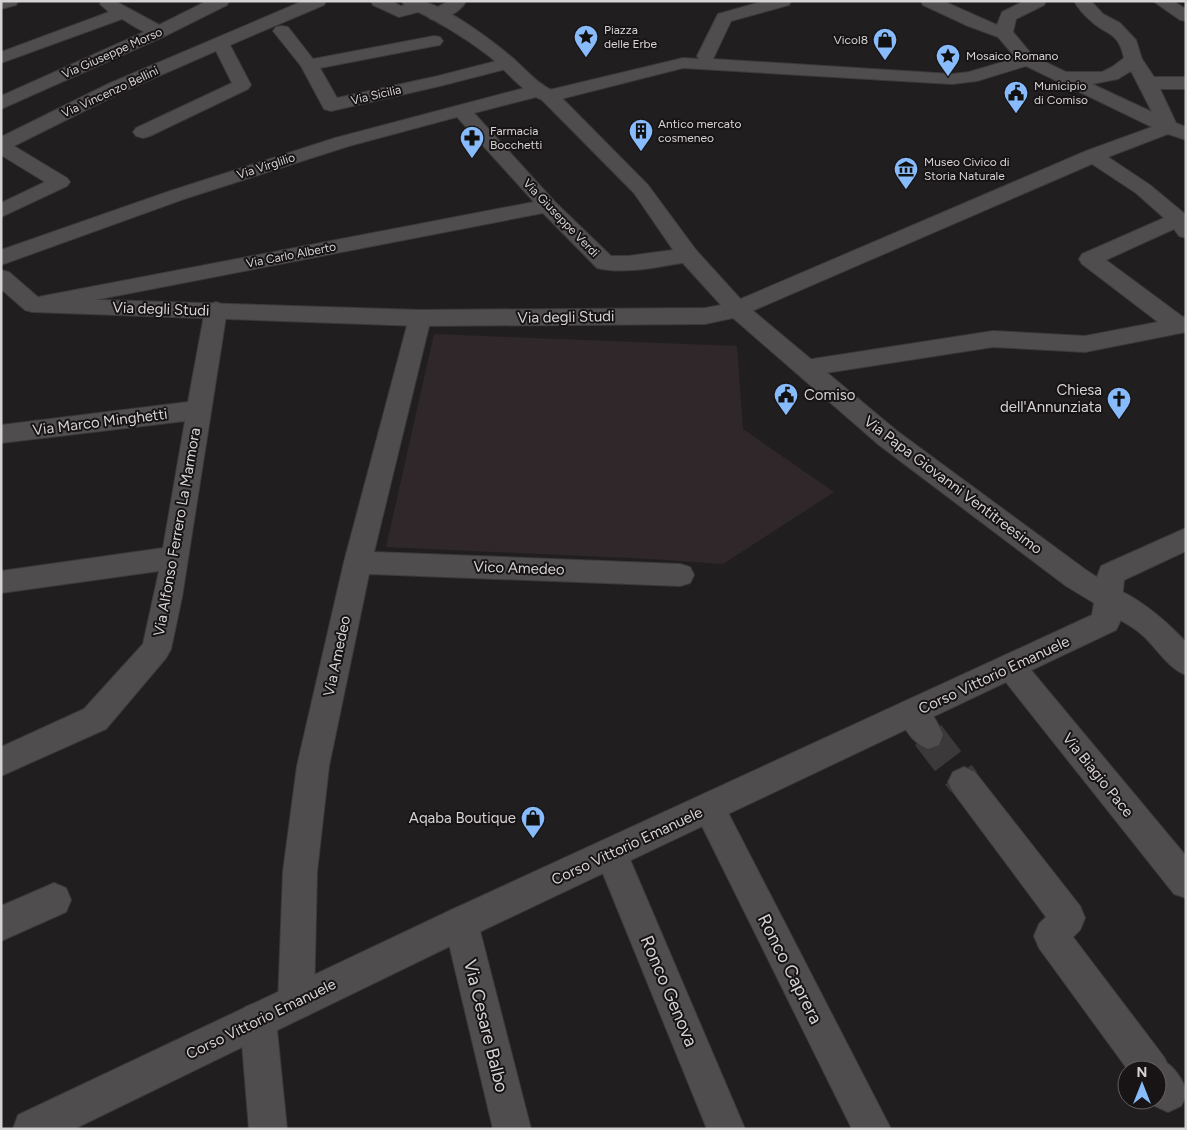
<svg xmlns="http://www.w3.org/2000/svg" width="1187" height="1130" font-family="Figtree,sans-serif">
	<rect width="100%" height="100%" fill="#211e1f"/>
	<path fill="#2f2729" d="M434,334L737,346L743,429L834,492L723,564L650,559L386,547Z"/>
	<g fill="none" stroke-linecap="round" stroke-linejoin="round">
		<path stroke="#3c393a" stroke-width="33" stroke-dasharray="33 17" stroke-linecap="butt" d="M928,735L964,782"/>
		<defs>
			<g id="street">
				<path d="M1,1H18L16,5L1,9Z"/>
				<path d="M101,1H115L165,28L168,32L165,36C151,39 134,26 122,19L1,63V52L109,12L100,4Z"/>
				<path d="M303,1H326L324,5L230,45L251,85L248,89L150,136L143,138L136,136L133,132L136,128L232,83L216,51L122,92L14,146L67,178L70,182L67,186L1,217V203L45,182L1,155V137L108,84Z"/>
				<path d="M371,1H392L401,6L419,1L426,2L428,6L426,10L399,17L373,5Z"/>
				<path d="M449,1H466C461,12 442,22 430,19L427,15L430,11Z"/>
				<path d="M764,1H791L789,5L731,21L713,59L952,74L969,72L1016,58L998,37L968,26L923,5L921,1H943L997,25L1002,12L1024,1H1046L1044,5L1016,19L1013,32L1033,56L1066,72H1102L1112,67L1124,58C1118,30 1106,36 1090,20C1084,15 1078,8 1074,1H1091L1103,14L1120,23L1136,40L1142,59L1154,77H1186V89H1160L1176,123L1186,127V140L1168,134L1108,157L1150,185L1185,214L1186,238L1179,236L1174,229L1106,260L1183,317L1186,316V332L1085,352L993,347L806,376L798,374L794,368L798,362L806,360L993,331L1085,336L1158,322L1082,264L1079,259L1082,254L1164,218L1136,193L1092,164L745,314L737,317L729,314L726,309L729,304L1086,151L1152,127L1026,66L977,81L952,84L683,68L549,102L542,100L540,96L474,113L555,202L611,256H628L688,248L696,250L699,255L696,260L688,262C660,266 626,275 597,268L543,213L33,312L25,310L22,305L25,300L33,298L534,202L457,117L349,146L184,199L1,265V250L170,191L335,138L536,85L543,87L545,91L683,58L699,59L697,56L718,14ZM1131,71L1152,112L1092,84L1118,79Z"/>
				<path d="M1153,1H1173L1186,9V21L1180,20Z"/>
				<path d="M282,26L288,27L313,59L434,36L440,37L443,41L440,45L434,46L320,68L337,98L438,76L508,58L514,59L517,63L514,67L440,86L331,111L324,109L301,66L273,31L276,27Z"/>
				<path d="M216,302L224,305L227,310L182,597L171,649L166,658L106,729L1,776V747L84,709L143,644L159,571L1,593V571L163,548L185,421L1,443V425L188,402L205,310L208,305Z"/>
				<path d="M420,310L428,313L431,318L374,552L680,564L690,567L694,575L690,583L680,586L369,574L329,766L317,872L314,1002L309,1015L296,1020L283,1015L278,1002L283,872L297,766L344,562L409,318L412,313Z"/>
				<path d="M1109,586C1139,597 1164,619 1186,642V675C1166,667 1156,646 1140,633C1126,621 1104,615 1095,598L1099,590Z"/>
				<path d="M1011,654L1021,658L1186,856V898L1174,894L1001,676L996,667L1001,658Z"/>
				<path d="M912,699C928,705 937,720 943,735L939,745L928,749C912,743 904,728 897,713L901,703Z"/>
				<path d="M964,767L975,772L1080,906L1085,918L1080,930L1073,937L1164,1057L1167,1063C1175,1068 1187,1085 1186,1095C1185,1098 1183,1103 1181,1106L1168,1112L1155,1106L1150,1100H1157V1070H1128L1039,948L1034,936L1039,924L1046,917L953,792L948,782L953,772Z"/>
				<path d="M709,793L720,797L891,1129H852L693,808L698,797Z"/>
				<path d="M611,838L623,843L745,1129H707L595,854L599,843Z"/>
				<path d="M54,883L66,888L71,900L66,912L1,941V906Z"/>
				<path d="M461,906L473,911L478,923L531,1129H493L444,923L449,911Z"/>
				<path d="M258,1002L271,1007L276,1020L287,1129H249L240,1020L245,1007Z"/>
			</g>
			<g id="secondary">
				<path d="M207,1H229L227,5L165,36L1,109V96L153,28Z"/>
				<path d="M402,1C409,1 418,0 425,2C450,9 496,43 516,61C529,73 539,85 556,92L648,185L696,250L745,304L897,431L1086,570L1097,577L1101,566L1186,528V551L1124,580L1120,622L1116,630L473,935L74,1129H13L18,1115L449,911L1092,615L1094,603L1066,586L879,445L733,318L705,324L420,326L33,312L25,310L1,289V270L9,272L39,298L420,310L705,308L721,305L680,260L634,193L542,100C521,91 507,71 489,56C463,36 434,19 404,5Z"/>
			</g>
		</defs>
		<use href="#street" stroke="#3b3939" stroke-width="2"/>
		<use href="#secondary" stroke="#3b3939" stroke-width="2"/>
		<use href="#street" fill="#504d4e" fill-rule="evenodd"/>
		<use href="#secondary" fill="#504d4e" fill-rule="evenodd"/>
	</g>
	<defs>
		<symbol id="sight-pin" viewBox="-11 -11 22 30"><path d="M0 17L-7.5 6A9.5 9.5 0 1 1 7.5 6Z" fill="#87bbfb" stroke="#181416"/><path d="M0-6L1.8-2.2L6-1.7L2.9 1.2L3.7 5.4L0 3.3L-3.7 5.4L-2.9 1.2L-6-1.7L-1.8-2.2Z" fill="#111"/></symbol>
		<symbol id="shop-pin" viewBox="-11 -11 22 30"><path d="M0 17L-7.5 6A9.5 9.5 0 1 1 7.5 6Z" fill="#87bbfb" stroke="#181416"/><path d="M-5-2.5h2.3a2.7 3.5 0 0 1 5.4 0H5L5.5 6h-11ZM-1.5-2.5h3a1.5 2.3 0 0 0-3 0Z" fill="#111"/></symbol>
		<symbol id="civic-pin" viewBox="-11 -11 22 30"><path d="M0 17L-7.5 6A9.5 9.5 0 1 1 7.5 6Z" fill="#87bbfb" stroke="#181416"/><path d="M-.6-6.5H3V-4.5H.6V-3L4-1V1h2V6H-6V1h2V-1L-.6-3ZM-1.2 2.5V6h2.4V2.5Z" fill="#111"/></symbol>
		<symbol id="building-pin" viewBox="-11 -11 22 30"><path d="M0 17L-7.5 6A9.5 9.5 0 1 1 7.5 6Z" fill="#87bbfb" stroke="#181416"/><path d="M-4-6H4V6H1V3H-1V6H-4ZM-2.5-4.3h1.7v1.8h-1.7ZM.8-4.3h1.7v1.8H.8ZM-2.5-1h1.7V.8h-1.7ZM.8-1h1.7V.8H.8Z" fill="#111"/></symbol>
		<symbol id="pharmacy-pin" viewBox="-11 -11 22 30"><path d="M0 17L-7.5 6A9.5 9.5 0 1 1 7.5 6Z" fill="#87bbfb" stroke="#181416"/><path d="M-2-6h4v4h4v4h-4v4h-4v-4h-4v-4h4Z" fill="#111"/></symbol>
		<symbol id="museum-pin" viewBox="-11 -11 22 30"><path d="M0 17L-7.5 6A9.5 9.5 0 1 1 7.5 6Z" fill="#87bbfb" stroke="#181416"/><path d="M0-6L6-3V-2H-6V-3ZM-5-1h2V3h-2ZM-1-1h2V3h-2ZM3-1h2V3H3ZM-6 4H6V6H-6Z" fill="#111"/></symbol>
		<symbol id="church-pin" viewBox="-11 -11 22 30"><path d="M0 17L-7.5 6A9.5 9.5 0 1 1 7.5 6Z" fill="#87bbfb" stroke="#181416"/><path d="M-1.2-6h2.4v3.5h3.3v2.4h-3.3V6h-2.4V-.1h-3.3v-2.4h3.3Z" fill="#111"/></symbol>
	</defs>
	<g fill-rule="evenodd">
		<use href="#sight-pin" x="572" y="23" width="28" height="38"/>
		<use href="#shop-pin" x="871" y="26" width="28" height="38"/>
		<use href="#sight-pin" x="934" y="42" width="28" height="38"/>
		<use href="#civic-pin" x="1002" y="79" width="28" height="38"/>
		<use href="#building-pin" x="627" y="117" width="28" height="38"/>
		<use href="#pharmacy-pin" x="458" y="124" width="28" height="38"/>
		<use href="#museum-pin" x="892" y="155" width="28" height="38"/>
		<use href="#civic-pin" x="772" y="381" width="28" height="38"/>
		<use href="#church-pin" x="1105" y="385" width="28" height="38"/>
		<use href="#shop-pin" x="519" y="804" width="28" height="38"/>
	</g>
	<g text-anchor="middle" stroke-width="4" stroke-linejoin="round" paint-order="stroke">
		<g font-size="12" fill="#d5d3d3" stroke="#181416" text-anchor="start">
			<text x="604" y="34">Piazza<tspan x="604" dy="14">delle Erbe</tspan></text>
			<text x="868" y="44" text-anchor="end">Vicol8</text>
			<text x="966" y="60">Mosaico Romano</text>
			<text x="1034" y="90">Municipio<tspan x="1034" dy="14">di Comiso</tspan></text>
			<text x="658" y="128">Antico mercato<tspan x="658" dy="14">cosmeneo</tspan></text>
			<text x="490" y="135">Farmacia<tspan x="490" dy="14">Bocchetti</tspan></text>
			<text x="924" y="166">Museo Civico di<tspan x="924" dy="14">Storia Naturale</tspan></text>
		</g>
		<g font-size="12" fill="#d5d3d3" stroke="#181416">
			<text transform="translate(112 53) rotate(-24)" y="4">Via Giuseppe Morso</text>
			<text transform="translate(110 92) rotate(-25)" y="4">Via Vincenzo Bellini</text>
			<text transform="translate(376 95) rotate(-13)" y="4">Via Sicilia</text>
			<text transform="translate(266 166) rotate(-18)" y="4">Via Virglilio</text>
			<text transform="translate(561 218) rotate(46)" y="4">Via Giuseppe Verdi</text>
			<text transform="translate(291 255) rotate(-11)" y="4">Via Carlo Alberto</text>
		</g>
		<g font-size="15" fill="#d5d3d3" stroke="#181416">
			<text transform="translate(161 309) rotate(2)" y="5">Via degli Studi</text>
			<text transform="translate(566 317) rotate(-1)" y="5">Via degli Studi</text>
			<text transform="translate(100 422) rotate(-7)" y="5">Via Marco Minghetti</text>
			<text transform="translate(953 485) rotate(37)" y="5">Via Papa Giovanni Ventitreesimo</text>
			<text transform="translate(177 532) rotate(-80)" y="5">Via Alfonso Ferrero La Marmora</text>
			<text transform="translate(519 568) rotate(2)" y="5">Vico Amedeo</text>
			<text transform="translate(337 656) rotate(-78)" y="5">Via Amedeo</text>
			<text transform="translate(994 675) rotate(-25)" y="5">Corso Vittorio Emanuele</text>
			<text transform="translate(1098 775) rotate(51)" y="5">Via Biagio Pace</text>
			<text transform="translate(627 846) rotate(-25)" y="5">Corso Vittorio Emanuele</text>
			<text transform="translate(261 1019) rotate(-26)" y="5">Corso Vittorio Emanuele</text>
		</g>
		<g font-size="15" fill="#d5d3d3" stroke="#181416" text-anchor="end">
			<text x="1102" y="395">Chiesa<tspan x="1102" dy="17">dell'Annunziata</tspan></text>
			<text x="804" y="400" text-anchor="start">Comiso</text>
			<text x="516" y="823">Aqaba Boutique</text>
		</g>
		<g font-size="18" fill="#d5d3d3" stroke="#181416">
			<text transform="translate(790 969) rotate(63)" y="6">Ronco Caprera</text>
			<text transform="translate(669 991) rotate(67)" y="6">Ronco Genova</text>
			<text transform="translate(486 1026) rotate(76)" y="6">Via Cesare Balbo</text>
		</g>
	</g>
	<rect width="1187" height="1130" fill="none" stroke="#d5d3d3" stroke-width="5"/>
	<g transform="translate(1142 1085)"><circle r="24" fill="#181416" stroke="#646062"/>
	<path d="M0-4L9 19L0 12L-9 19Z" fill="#87bbfb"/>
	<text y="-8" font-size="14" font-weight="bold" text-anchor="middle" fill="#d5d3d3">N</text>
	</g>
</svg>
